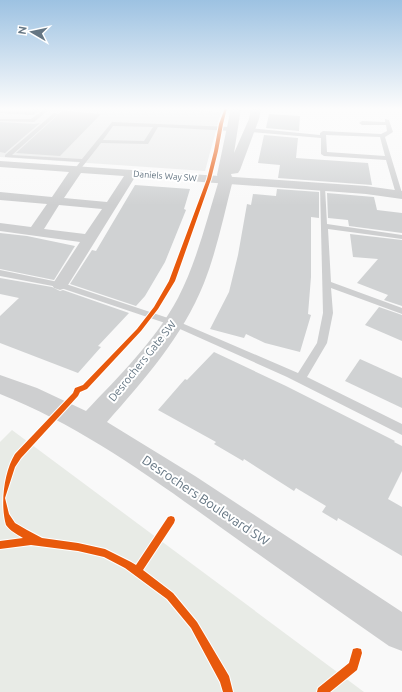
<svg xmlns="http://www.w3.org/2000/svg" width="402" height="692" font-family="Ubuntu,sans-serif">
	<rect width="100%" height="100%" fill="#f9f9f9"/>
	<path fill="#e8e9e9" d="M0,108H55L54,110L73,111L77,108H159L221,112L205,171L0,157Z"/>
	<path fill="#e8ebe6" d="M12,430L364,692H0V442Z"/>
	<g fill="#d0d2d3">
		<path d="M62,111L101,114L60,156L16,153Z"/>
		<path d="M269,114L300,116L299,131L266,128Z"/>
		<path d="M0,122L34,124L40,123L5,153L0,152Z"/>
		<path d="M264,135L298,138L296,158L368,163L372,185L278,178L280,165L258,163Z"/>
		<path d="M135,185L190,189L184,209L186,210L165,262L145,296L136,306L70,284L92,250L96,251Z"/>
		<path d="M277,189L319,192V218L311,217V277L308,314L311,315L300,352L265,343L246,334L244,338L210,329L229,292L238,255L247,204L251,205L253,194L276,196Z"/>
		<path d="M327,193L374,197L377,210L402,213V233L349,226L348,220L328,218Z"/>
		<path d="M0,233L27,236L75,246L54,280L0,269Z"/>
		<path d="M350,234L402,240V306L384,300L388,295L357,283L378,259L353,257Z"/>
		<path d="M0,278L52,287L60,291L63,290L129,313L98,346L101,347L78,373L0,343V316L19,298L0,294Z"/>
		<path d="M379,307L402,315V341L365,325Z"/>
		<path d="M214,352L286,386L395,441L394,442L402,446V471L388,499L402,507V556L338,518L337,521L322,512L326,506L296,488L294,491L244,459L243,461L214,444L216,442L158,410L185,379L187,380Z"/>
		<path d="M360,359L402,378V408L345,381Z"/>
	</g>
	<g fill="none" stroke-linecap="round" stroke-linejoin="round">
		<g fill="#cecfd0" fill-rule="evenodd">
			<path d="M24,108L42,109L33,115L0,113V111L32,112L35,110Z"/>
			<path d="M46,108H51L34,122L0,121V119H31Z"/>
			<path d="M54,113L58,114L12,155L82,159L112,122L231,127L234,129L231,131L158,127L148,144L101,143L79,171L77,172L74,170L80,162L5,157V155ZM113,126L153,127L144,141L103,140Z"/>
			<path d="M385,119L389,120L393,132L385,137L402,193L401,195L399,196L396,194L386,160L324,156L321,154V138L250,132L247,130L250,128L320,135V133L323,131L381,134L387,131L386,125H362L359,123L362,121L385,122ZM326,135L380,137L385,156L327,152Z"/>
			<path d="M320,186L325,187L327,224L402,235V239L328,229L331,282L402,308V314L331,288L333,313L327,343L307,377L402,424V435L287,377L171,325L58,287L0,276V270L63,283L177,321L298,373L317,343L323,313Z"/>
		</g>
		<path fill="#cecfd0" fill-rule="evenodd" d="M0,161L366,186L402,191V199L366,194L135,177L68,285L66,288L60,290L54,288L52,285L80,242L0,231V223L31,227L47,204L0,200V192L52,197L69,172L0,167ZM81,173L124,176L107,202L64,198ZM59,205L102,209L85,234L44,229Z"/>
		<path fill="#cecfd0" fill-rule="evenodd" d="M231,108H241L234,153L249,119L251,108H261L259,119L240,170L238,173L231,174L233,180C224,214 217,250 204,283C183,336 144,380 107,422L195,476L402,612V651L389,646C333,607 278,568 223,529C152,478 81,426 0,394V375L37,388L86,411C119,376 155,341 178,298C197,261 207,219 219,180L217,175Z"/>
		<defs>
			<g id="cycleway">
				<path d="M225,108H227L223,124L218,151L211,179L175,281L158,309L141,331L87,389L80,392L78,396L21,458L15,467L5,498L9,514L15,523L27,530L42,538L78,543L105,549L131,562L136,565L168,517L171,516L174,517L175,520L174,523L143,570L173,593L197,622L229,676L233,692H223L220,682L191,628L167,599L125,568L104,557L78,551L31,545L0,549V541L23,538C17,534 10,531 6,525C0,504 4,472 15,454L73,393L75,388L83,385L137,329L154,307L169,281L207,179L214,151L219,124Z"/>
				<path d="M357,648L361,649L362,653L357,670L330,692H317L318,688L349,663L353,649Z"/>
			</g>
		</defs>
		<use href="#cycleway" stroke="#fff" stroke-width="2"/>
		<use href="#cycleway" fill="#e8590c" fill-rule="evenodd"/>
	</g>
	<linearGradient id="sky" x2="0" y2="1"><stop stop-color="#9dc2e2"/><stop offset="0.53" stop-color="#fcfcfc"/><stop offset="1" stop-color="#fcfcfc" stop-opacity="0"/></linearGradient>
	<rect width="402" height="205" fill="url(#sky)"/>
	<g text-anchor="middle" stroke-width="4" stroke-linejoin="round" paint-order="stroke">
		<g font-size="9" fill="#657683" stroke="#fff">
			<text transform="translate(165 176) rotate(4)" y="3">Daniels Way SW</text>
		</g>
		<g font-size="11" fill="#657683" stroke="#fff">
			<text transform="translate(142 361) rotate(-51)" y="4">Desrochers Gate SW</text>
		</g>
		<g font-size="13" fill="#657683" stroke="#fff">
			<text transform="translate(206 500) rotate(34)" y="5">Desrochers Boulevard SW</text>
		</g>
	</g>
	<g transform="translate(32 32) rotate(279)" stroke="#ffffff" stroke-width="3" paint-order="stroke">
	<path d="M0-3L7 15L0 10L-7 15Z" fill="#657683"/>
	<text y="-6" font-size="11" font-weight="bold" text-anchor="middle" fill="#657683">N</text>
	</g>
</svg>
